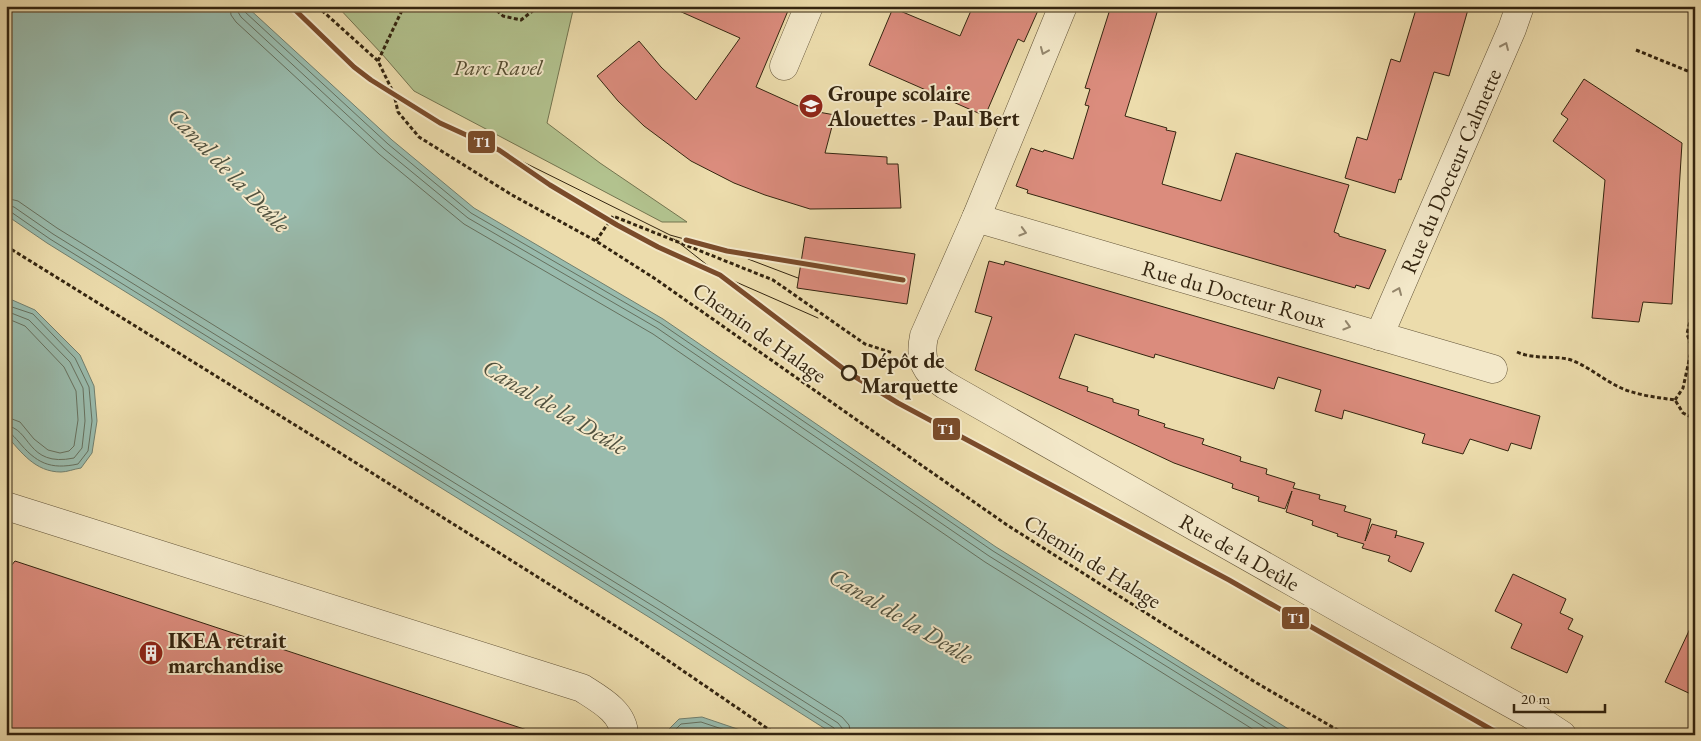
<svg xmlns="http://www.w3.org/2000/svg" width="1701" height="741" font-family="'EB Garamond',serif">
	<rect width="100%" height="100%" fill="#ecdcac"/>
	<filter id="stains"><feTurbulence type="fractalNoise" baseFrequency=".004" numOctaves="4"/><feColorMatrix values="0 0 0 0 .2 0 0 0 0 .09 0 0 0 0 .02 0 0 0 .5 -.17"/></filter>
	<radialGradient id="worn" r=".72"><stop offset=".6" stop-color="#630" stop-opacity="0"/><stop offset="1" stop-color="#630" stop-opacity=".3"/></radialGradient>
	<path fill="#b2c28e" stroke="#73744f" d="M337,6H574L547,123L600,163L687,222H662L414,91L382,54Z"/>
	<g fill="#99bbad" stroke="#717f6e">
		<path d="M6,6H246L392,140L474,208L663,319L996,547L1298,735H835L652,619L47,243L6,215Z"/>
		<path d="M10,299L35,310L80,355L94,386L97,421L92,453L81,468C74,469 67,472 61,472C35,472 21,452 6,435V300Z"/>
		<path d="M702,717L755,735H663L679,719Z"/>
	</g>
	<g fill="none" stroke-linecap="round" stroke-linejoin="round">
		<g stroke="#66705e" stroke-width="1">
			<path d="M230,6L231,15L236,22L379,154L464,224L653,334L985,562L1262,735"/>
			<path d="M237,6L238,12L241,17L384,149L468,218L657,328L989,556L1277,735"/>
			<path d="M243,6L245,12L388,144L471,213L660,323L993,551L1288,735"/>
			<path d="M6,198L18,201L57,228L662,603L842,717L849,725L851,735"/>
			<path d="M6,205L14,207L53,234L658,609L838,723L842,728L843,735"/>
			<path d="M6,212H11L50,239L655,614L834,728L837,735"/>
			<path d="M6,305L33,314L75,358L89,387L92,421L88,451L78,464C50,470 36,463 18,441C14,437 12,433 6,432"/>
			<path d="M6,311L29,320L70,362L83,388L85,421L82,448L74,458C26,468 31,427 6,426"/>
			<path d="M6,318L25,326L64,367L76,391L78,420L74,446L69,451L60,453L48,450L34,439L20,422L12,419L6,418"/>
			<path d="M670,735L681,724L701,722L740,735"/>
		</g>
	</g>
	<g fill="#db8c7d" stroke="#342510">
		<path d="M668,6H790L756,87L807,110L835,115L825,153L887,157V164H898L901,208L810,209L765,195L734,183L691,161L644,126L618,101L597,76L639,41L661,67L696,100L740,38Z"/>
		<path d="M973,6H1040L1024,42L1018,39L985,116L869,65L893,8L960,36Z"/>
		<path d="M1111,6H1159L1125,116L1167,128L1166,130L1176,132L1162,184L1221,201L1236,153L1349,185L1334,232L1339,234V236L1386,250L1369,289L1356,285L1355,288L1027,193L1028,190L1016,186L1031,148L1043,152L1044,150L1073,159L1089,106L1085,105L1090,89L1085,88Z"/>
		<path d="M1417,6H1469L1449,76L1434,72L1401,180L1399,179L1395,193L1345,178L1357,137L1367,140L1391,59L1400,62Z"/>
		<path d="M1584,79L1682,143L1672,304L1643,302L1639,322L1592,318L1605,180L1553,141L1568,119L1561,114Z"/>
		<path d="M805,237L915,254L907,304L797,288Z"/>
		<path d="M989,261L1004,265L1005,261L1540,416L1531,449L1511,443L1508,451L1470,439L1463,454L1422,443L1425,434L1344,410L1342,419L1315,411L1321,390L1278,377L1274,389L1155,354L1154,358L1075,334L1059,378L1088,387L1087,391L1113,399V402L1139,410L1138,415L1165,424L1164,427L1204,439L1202,444L1241,457L1240,461L1267,469L1266,474L1295,483L1293,488L1320,495L1319,499L1346,506L1344,511L1371,519L1365,541L1372,524L1397,531L1395,538L1396,535L1424,543L1411,572L1388,561L1390,556L1362,548L1364,544L1337,536L1338,534L1312,525L1313,521L1286,512L1292,491L1285,509L1258,501L1259,497L1232,488L1233,484L1174,463L975,370L992,317L975,312Z"/>
		<path d="M15,561L527,730L526,735H6V572Z"/>
		<path d="M1513,574L1566,599L1560,613L1573,619L1568,629L1583,636L1567,673L1511,648L1522,624L1495,611Z"/>
		<path d="M1695,618V696L1665,682Z"/>
	</g>
	<g fill="none" stroke-linecap="round" stroke-linejoin="round">
		<defs>
			<g id="minor">
				<path id="s1" d="M1063,6L976,218L924,336C919,360 925,372 945,385L1351,615L1530,714L1562,735"/>
				<path d="M784,66L809,6"/>
				<path id="s2" d="M976,218L1493,369"/>
				<path id="s3" d="M1379,336L1512,29L1520,6"/>
				<path d="M6,506L582,688C599,699 624,712 624,735"/>
			</g>
		</defs>
		<use href="#minor" stroke="#625337" stroke-width="29"/>
		<g stroke="#342510" stroke-width="3" stroke-dasharray="4 2.5" stroke-linecap="butt">
			<path d="M317,6L378,61L394,94L398,112L419,137L512,195L596,241L654,278L1007,525L1255,682L1346,735"/>
			<path d="M492,6L503,16L521,20L539,6"/>
			<path d="M1636,50L1695,74"/>
			<path d="M378,61L404,6"/>
			<path d="M596,241L613,216L773,280L865,344L893,353"/>
			<path d="M6,246L337,451L638,640L777,735"/>
			<path d="M1517,352C1534,360 1555,355 1571,360C1587,366 1600,377 1615,385C1633,395 1655,397 1675,400L1683,413L1695,419"/>
			<path d="M1675,400L1683,388L1692,347L1687,334L1695,300"/>
		</g>
		<use href="#minor" stroke="#f3e8c9" stroke-width="28"/>
		<g stroke="#342510" stroke-width="1">
			<path d="M499,150L670,235L727,251L801,263"/>
			<path d="M674,239L720,275L818,318"/>
			<path d="M748,259L798,278"/>
		</g>
		<defs>
			<g id="tram-1">
				<path d="M291,6L354,67L371,80L440,123L499,150L550,185L617,225L658,247L720,275L849,373L898,403L1229,580L1501,735"/>
				<path d="M686,240L727,251L903,280"/>
			</g>
		</defs>
		<use href="#tram-1" stroke="#f3e8c9" stroke-width="9"/>
		<use href="#tram-1" stroke="#7a4b2a" stroke-width="5"/>
	</g>
	<defs><path id="oneway-chevron" d="M-2-3.5L2.5 0L-2 3.5" fill="none" stroke-width="1.6" stroke-linecap="round" stroke-linejoin="round" transform="scale(1.25)"/></defs>
	<g stroke="#94866c">
		<use href="#oneway-chevron" transform="translate(1505 46) rotate(-66)"/>
		<use href="#oneway-chevron" transform="translate(1044 51) rotate(113)"/>
		<use href="#oneway-chevron" transform="translate(1023 232) rotate(16)"/>
		<use href="#oneway-chevron" transform="translate(1398 291) rotate(-67)"/>
		<use href="#oneway-chevron" transform="translate(1347 326) rotate(16)"/>
	</g>
	<defs>
		<symbol id="school-disc" viewBox="-11 -11 22 22"><circle r="9.5" fill="#8f2418" stroke="#f3e8c9"/><path d="M0-5L7-2L0 1L-7-2ZM-4 1L0 2.5L4 1V4Q0 6-4 4Z" fill="#fff"/></symbol>
		<symbol id="building-disc" viewBox="-11 -11 22 22"><circle r="9.5" fill="#8f2418" stroke="#f3e8c9"/><path d="M-4-6H4V6H1V3H-1V6H-4ZM-2.5-4.3h1.7v1.8h-1.7ZM.8-4.3h1.7v1.8H.8ZM-2.5-1h1.7V.8h-1.7ZM.8-1h1.7V.8H.8Z" fill="#fff"/></symbol>
	</defs>
	<g fill-rule="evenodd">
		<use href="#school-disc" x="797" y="92" width="28" height="28"/>
		<use href="#building-disc" x="137" y="639" width="28" height="28"/>
	</g>
	<circle fill="#f3e8c9" stroke="#342510" stroke-width="2.5" cx="849" cy="373" r="7"/>
	<g text-anchor="middle" stroke-width="4" stroke-linejoin="round" paint-order="stroke">
		<g font-size="22" font-style="italic" fill="#544c30" stroke="#f3e8c9">
			<text x="498" y="75">Parc Ravel</text>
		</g>
		<g font-size="22" font-weight="bold" fill="#342510" stroke="#f3e8c9" text-anchor="start">
			<text x="828" y="101">Groupe scolaire<tspan x="828" dy="25">Alouettes - Paul Bert</tspan></text>
			<text x="168" y="648">IKEA retrait<tspan x="168" dy="25">marchandise</tspan></text>
		</g>
		<g font-size="22" fill="#342510" stroke="#f3e8c9">
			<text dy="8" stroke="none"><textPath href="#s3" startOffset="180">Rue du Docteur Calmette</textPath></text>
			<text dy="8" stroke="none"><textPath href="#s2" startOffset="269">Rue du Docteur Roux</textPath></text>
			<text transform="translate(760 332) rotate(35)" y="8">Chemin de Halage</text>
			<text dy="8" stroke="none"><textPath href="#s1" startOffset="755">Rue de la Deûle</textPath></text>
			<text transform="translate(1093 561) rotate(32)" y="8">Chemin de Halage</text>
		</g>
		<g font-size="22" font-weight="bold" fill="#342510" stroke="#f3e8c9" text-anchor="start">
			<text x="861" y="368">Dépôt de<tspan x="861" dy="25">Marquette</tspan></text>
		</g>
		<g font-size="24" font-style="italic" fill="#52523f" stroke="#f3e8c9">
			<text transform="translate(229 170) rotate(46)" y="8">Canal de la Deûle</text>
			<text transform="translate(555 407) rotate(31)" y="8">Canal de la Deûle</text>
			<text transform="translate(901 616) rotate(31)" y="8">Canal de la Deûle</text>
		</g>
	</g>
	<g stroke="#f3e8c9" stroke-width="2">
		<rect x="467" y="130" width="29" height="24" rx="5" fill="#7a4b2a"/>
		<rect x="932" y="417" width="29" height="24" rx="5" fill="#7a4b2a"/>
		<rect x="1281" y="606" width="29" height="24" rx="5" fill="#7a4b2a"/>
	</g>
	<g font-size="14" text-anchor="middle" font-weight="bold" fill="#fff">
		<text x="482" y="147">T1</text>
		<text x="946" y="434">T1</text>
		<text x="1296" y="623">T1</text>
	</g>
	<rect width="1701" height="741" fill="none" stroke="#ecdcac" stroke-width="25"/>
	<rect x="8" y="8" width="1686" height="726" fill="none" stroke="#342510" stroke-width="2.5"/>
	<rect x="12" y="12" width="1676" height="716" fill="none" stroke="#342510"/>
	<path d="M1514 704v8h91v-8" fill="none" stroke="#342510" stroke-width="2.5"/>
	<text x="1521" y="704" font-size="15" fill="#342510" stroke="#f3e8c9" stroke-width="4" paint-order="stroke">20 m</text>
	<rect width="100%" height="100%" filter="url(#stains)"/>
	<rect width="100%" height="100%" fill="url(#worn)"/>
</svg>
